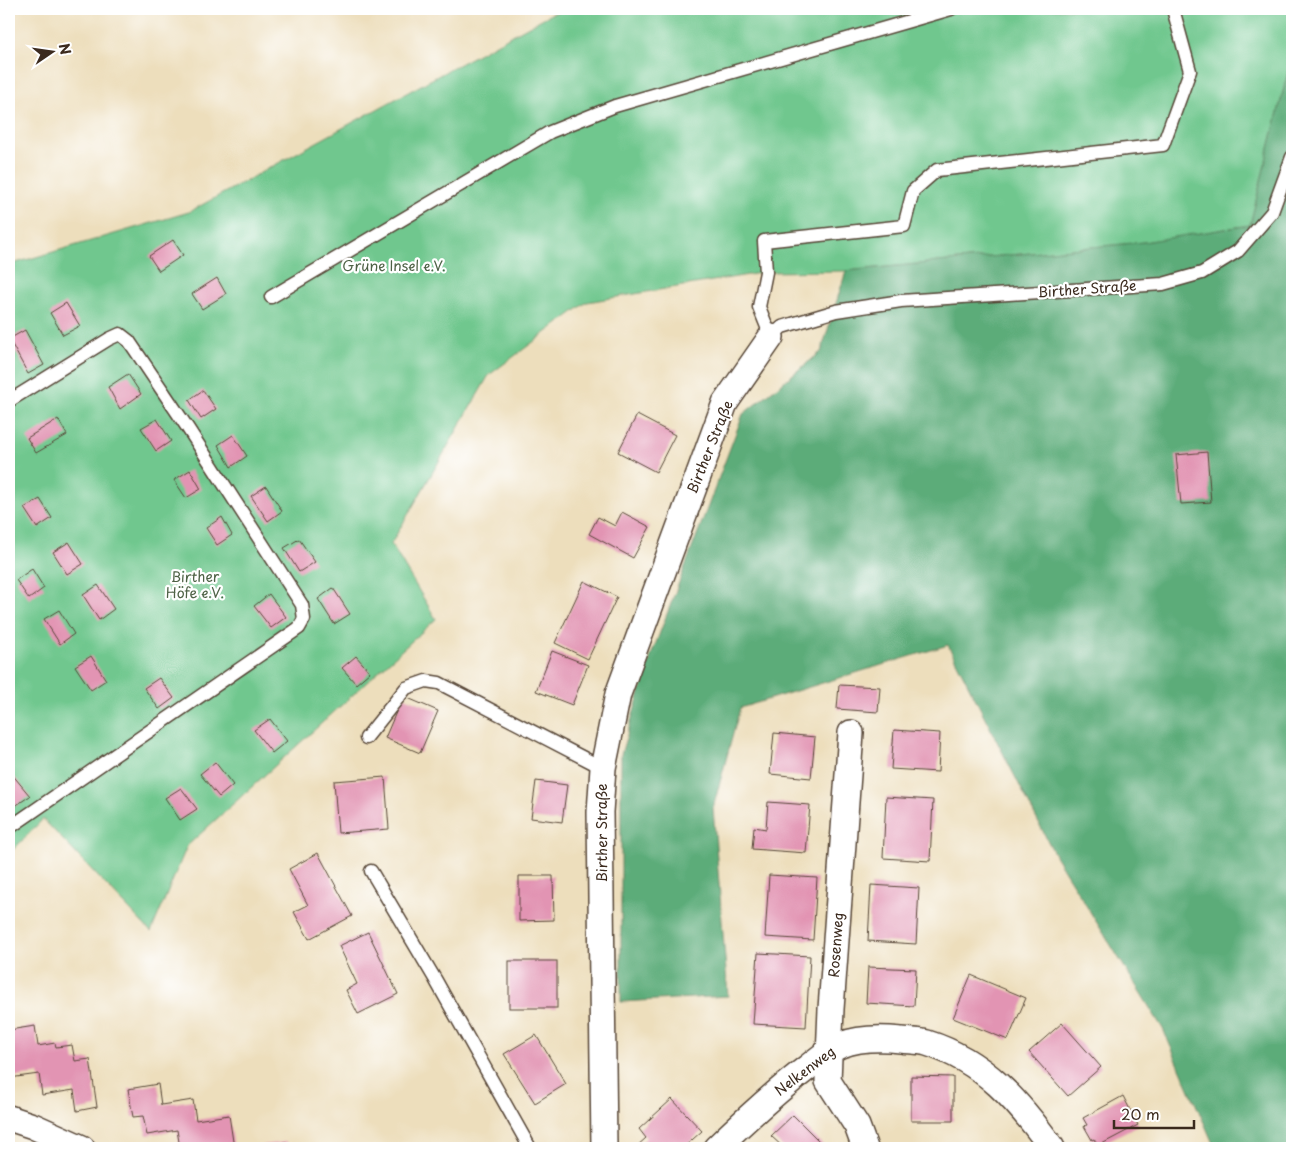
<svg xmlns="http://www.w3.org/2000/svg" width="1301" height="1157" font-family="'Playpen Sans',sans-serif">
	<rect width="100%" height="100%" fill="#fff"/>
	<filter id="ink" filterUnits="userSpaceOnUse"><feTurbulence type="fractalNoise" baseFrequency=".02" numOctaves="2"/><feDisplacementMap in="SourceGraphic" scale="10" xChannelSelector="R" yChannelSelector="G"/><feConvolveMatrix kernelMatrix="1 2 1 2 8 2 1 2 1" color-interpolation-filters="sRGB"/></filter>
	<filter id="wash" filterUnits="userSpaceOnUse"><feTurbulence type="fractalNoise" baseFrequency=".0096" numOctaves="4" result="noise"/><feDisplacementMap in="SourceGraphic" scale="20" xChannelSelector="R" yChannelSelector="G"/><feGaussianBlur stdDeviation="1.12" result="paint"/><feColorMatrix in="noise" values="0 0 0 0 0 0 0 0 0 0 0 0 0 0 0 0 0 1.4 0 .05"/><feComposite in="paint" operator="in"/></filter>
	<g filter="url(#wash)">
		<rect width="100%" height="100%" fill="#eddebc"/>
		<path fill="#6fc78e" stroke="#557856" d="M568,9H1292V56L1250,225L1144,242L846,271L766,272L587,302L489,375L391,544L436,619L187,846L151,932L43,819L9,854V265L189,212L551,14Z"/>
		<path fill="#5bac79" stroke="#4b6b4c" d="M1292,56V1148H1215L1163,1029L1056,857L948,645L740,708L713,808L728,996L621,1002V754L651,656L743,414L821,352L846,271L1144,242L1250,225Z"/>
		<g id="blocks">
			<g fill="#e294b3">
				<path d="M173,240L183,255L159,271L149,256Z"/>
				<path d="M217,278L226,294L202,309L192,294Z"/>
				<path d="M66,303L80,326L63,335L50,313Z"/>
				<path d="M25,330L44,365L28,374L9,339Z"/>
				<path d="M128,374L141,394L120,409L108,387Z"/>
				<path d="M203,390L216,409L201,419L189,400Z"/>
				<path d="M637,415L675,435L656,472L618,452Z"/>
				<path d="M58,419L67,435L36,453L27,438Z"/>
				<path d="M157,419L171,441L156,451L141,428Z"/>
				<path d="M233,435L247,456L231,467L218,445Z"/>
				<path d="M1207,452L1211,502L1181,504L1176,455Z"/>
				<path d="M190,470L201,489L186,498L174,480Z"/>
				<path d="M266,486L282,511L268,521L251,496Z"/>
				<path d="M40,499L52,518L37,528L24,508Z"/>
				<path d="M622,512L650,527L633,558L589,534L598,517L615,526Z"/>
				<path d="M222,517L232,535L217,545L206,528Z"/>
				<path d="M299,539L315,562L299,572L284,548Z"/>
				<path d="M69,542L83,564L67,574L53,552Z"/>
				<path d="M32,569L44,588L29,599L16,580Z"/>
				<path d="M584,581L617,597L588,659L555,643Z"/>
				<path d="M98,585L114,609L99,620L83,595Z"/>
				<path d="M333,588L350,614L334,624L318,599Z"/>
				<path d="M269,594L286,617L271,628L254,606Z"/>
				<path d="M59,610L74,634L60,644L44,619Z"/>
				<path d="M552,651L588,665L572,705L536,691Z"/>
				<path d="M91,656L106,680L91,690L75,666Z"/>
				<path d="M356,656L370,672L356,684L342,668Z"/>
				<path d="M159,678L174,698L159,709L144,688Z"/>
				<path d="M839,685L880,687L878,712L837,709Z"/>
				<path d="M403,696L438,711L420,753L385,738Z"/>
				<path d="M270,719L287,741L272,753L254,730Z"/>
				<path d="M894,730L940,733L938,772L891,769Z"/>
				<path d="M774,733L815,737L811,778L770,774Z"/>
				<path d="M215,762L233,785L219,797L200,774Z"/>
				<path d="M11,773L30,796L15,806L9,798V775Z"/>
				<path d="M385,777L389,829L338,833L334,781Z"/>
				<path d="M536,781L567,785L562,822L531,818Z"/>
				<path d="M181,788L197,809L180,820L165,798Z"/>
				<path d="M886,797L933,800L930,861L883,858Z"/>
				<path d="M768,802L810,805L806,853L752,849L754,827L766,829Z"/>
				<path d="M318,853L352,916L309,939L294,912L308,905L289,869Z"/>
				<path d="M769,875L817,878L813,940L765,937Z"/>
				<path d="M519,876H553L554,920L519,921Z"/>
				<path d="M871,885L919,888L916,944L868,941Z"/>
				<path d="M368,932L398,994L358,1014L346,990L357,984L339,946Z"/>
				<path d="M758,953L810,956L806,1027L753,1024Z"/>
				<rect x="509" y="961" width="48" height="47"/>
				<path d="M868,967L916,969L914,1006L866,1003Z"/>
				<path d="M971,975L1026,998L1008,1040L953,1018Z"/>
				<path d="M1062,1023L1101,1067L1068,1096L1029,1052Z"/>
				<path d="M35,1026L38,1046L55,1043L56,1047L72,1045L75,1061L90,1059L97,1107L77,1111L74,1090L42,1095L39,1074L9,1078V1030Z"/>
				<path d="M536,1035L566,1084L535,1103L504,1054Z"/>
				<path d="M911,1076L953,1077V1121H911Z"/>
				<path d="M158,1084L161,1105L193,1100L196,1120L229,1115L234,1148H180L177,1130L147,1135L143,1116L133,1117L128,1089Z"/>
				<path d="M1123,1096L1138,1125L1098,1146L1094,1139L1092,1140L1084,1126L1087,1125L1083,1118Z"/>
				<path d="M672,1099L702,1131L683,1148H639L637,1146L646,1138L639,1129Z"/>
				<path d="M793,1115L826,1148H784L771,1136Z"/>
				<path d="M286,1142L287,1148H264L263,1145Z"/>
			</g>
		</g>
	</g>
	<g filter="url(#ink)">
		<use href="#blocks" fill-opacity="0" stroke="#564536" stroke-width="1"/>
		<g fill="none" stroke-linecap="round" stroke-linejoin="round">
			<defs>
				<g id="lane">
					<path d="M1173,9L1190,71L1163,145L937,170L913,191L904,226L764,241L766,272L759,307L771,337L782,327L836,311L901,301L1163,284L1202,273L1238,251L1272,212L1292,157"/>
					<path d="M271,297L550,132L615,106L951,9"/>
					<path d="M9,401L109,339L120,334L129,341L187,427L302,605L304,619L299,628L9,828"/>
					<path d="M366,738L406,688L426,681L439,683L603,768"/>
					<path d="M371,871L435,979L530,1148"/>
				</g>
				<g id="street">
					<path d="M851,733L831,1009L828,1081L857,1126L865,1148"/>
					<path d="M9,1118L33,1126L82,1148"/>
					<path d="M604,1148L600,812L603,768L618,694L725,403L771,337"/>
					<path d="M716,1148C745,1120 774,1093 807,1068C817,1060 828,1050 841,1045C859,1038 882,1038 901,1040C909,1041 919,1041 927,1043C984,1061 1018,1101 1052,1148"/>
				</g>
			</defs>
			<use href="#lane" stroke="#564536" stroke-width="15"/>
			<use href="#street" stroke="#564536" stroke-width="28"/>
			<use href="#lane" stroke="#fff" stroke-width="12"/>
			<use href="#street" stroke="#fff" stroke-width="25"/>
		</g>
	</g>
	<g text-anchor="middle" stroke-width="4.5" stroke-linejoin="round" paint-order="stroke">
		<g font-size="14" fill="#4d6145" stroke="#fff">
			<text x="394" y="271">Grüne Insel e.V.</text>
			<text x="195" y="582">Birther<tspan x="195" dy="16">Höfe e.V.</tspan></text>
		</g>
		<g font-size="14" fill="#3b2a1e" stroke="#fff">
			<text transform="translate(1087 289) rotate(-4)" y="5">Birther Straße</text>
			<text transform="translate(710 447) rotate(-68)" y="5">Birther Straße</text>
			<text transform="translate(602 833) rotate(-90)" y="5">Birther Straße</text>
			<text transform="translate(836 945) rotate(-86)" y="5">Rosenweg</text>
			<text transform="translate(805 1071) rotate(-37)" y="5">Nelkenweg</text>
		</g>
	</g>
	<rect width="1301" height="1157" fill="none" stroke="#fff" stroke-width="30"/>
	<g transform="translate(52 52) rotate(77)" stroke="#ffffff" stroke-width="4" paint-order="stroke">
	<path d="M0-4L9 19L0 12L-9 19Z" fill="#3b2a1e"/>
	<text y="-8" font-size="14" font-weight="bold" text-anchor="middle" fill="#3b2a1e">N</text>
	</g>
	<path d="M1114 1120v8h80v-8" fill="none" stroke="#3b2a1e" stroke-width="2.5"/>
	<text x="1121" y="1120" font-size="15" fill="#3b2a1e" stroke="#ffffff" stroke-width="4" paint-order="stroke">20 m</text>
</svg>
